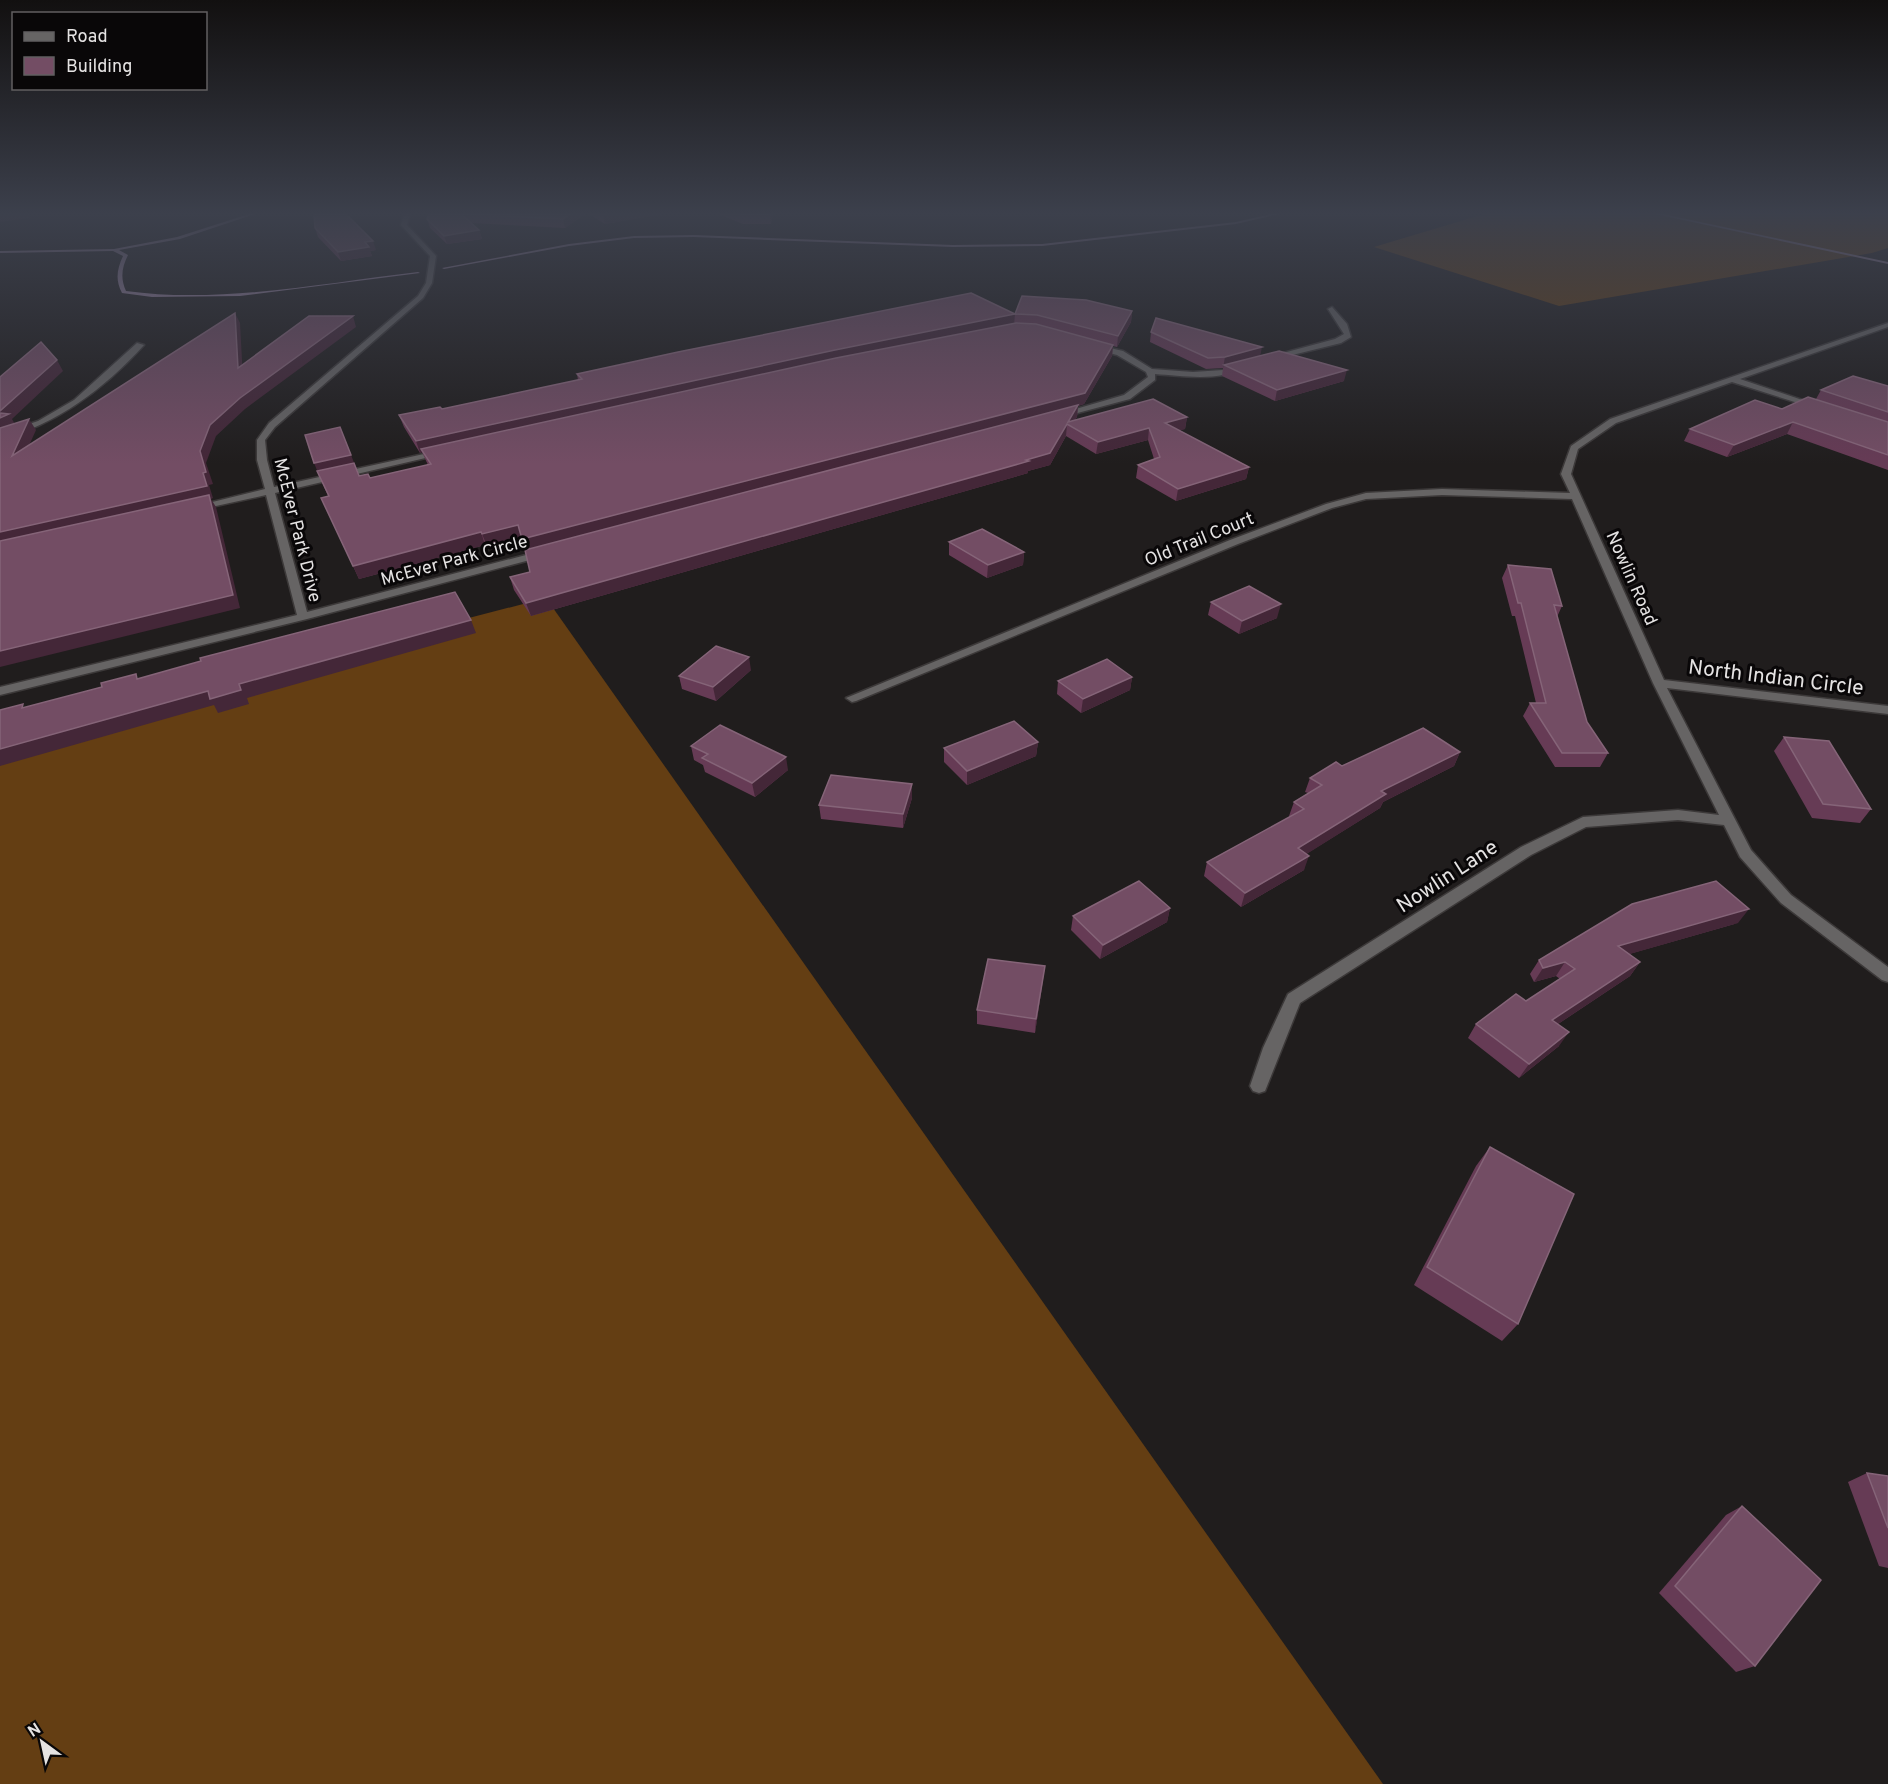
<svg xmlns="http://www.w3.org/2000/svg" width="1888" height="1784" font-family="Overpass,sans-serif">
	<rect width="100%" height="100%" fill="#201d1d"/>
	<g fill="#643e13">
		<path d="M1484,214H1888V248L1872,253L1559,306L1374,247Z"/>
		<path d="M546,598L1383,1784H0V740Z"/>
	</g>
	<g fill="none" stroke-linecap="round" stroke-linejoin="round">
		<g fill="#9d86a4" fill-rule="evenodd">
			<path d="M249,214H255L180,239L119,250L128,255C122,267 120,278 126,291C220,304 324,283 418,272L420,273L240,296L152,297L122,293C115,280 117,269 123,256L113,251L0,253V251L114,249L177,237Z"/>
			<path d="M1271,214H1279L1236,224L1042,246L953,247L694,237L634,238L569,246L444,269L442,268L569,244L634,236L694,235L953,245L1042,244L1236,222Z"/>
			<path d="M1655,214H1663L1888,262V264Z"/>
		</g>
		<defs>
			<g id="street">
				<path d="M404,214H410L407,225L436,256L432,283L423,298L275,427L265,440L267,460L274,487L442,450L447,453L275,493L307,612L545,550L550,553L549,555L307,619L0,695V687L297,615L266,495L193,511L188,508L265,489L257,460V440L269,423L418,296L426,283L430,256L401,225Z"/>
				<path d="M1332,307L1347,324L1351,337L1341,343L1268,361V357L1335,339L1344,334L1328,309Z"/>
				<path d="M1888,323V327L1740,379L1820,406V410L1732,382L1616,423L1578,449L1571,474L1664,680L1888,706V714L1667,688L1751,850L1791,895L1888,967V982L1882,980L1781,903L1740,857L1724,825L1678,820L1586,827L1531,855L1300,1003L1265,1091L1259,1093L1253,1091L1250,1086L1263,1048L1288,994L1521,847L1583,817L1678,810L1719,815L1653,683L1572,499L1442,495L1366,499L1332,508L1238,544L856,701L852,702L846,698L1230,540L1326,504L1366,493L1442,489L1570,493L1561,474L1571,446L1610,419Z"/>
				<path d="M137,343L144,345C104,389 57,424 0,440V434L38,421L74,400Z"/>
				<path d="M1093,344L1123,351L1152,369L1193,372L1223,370L1242,365L1246,367C1221,382 1183,376 1155,374V380L1130,399L1055,419V415L1124,395L1148,377L1146,372L1117,355L1090,348V344Z"/>
			</g>
		</defs>
		<use href="#street" stroke="#3c3939" stroke-width="3"/>
		<use href="#street" fill="#666464" fill-rule="evenodd"/>
	</g>
	<g fill="#663b55">
		<path d="M429,214H585L565,228L471,223L479,230L482,239L447,244L430,228L427,219Z"/>
		<path d="M589,214H662L605,224Z"/>
		<path d="M718,214H773L771,224H743Z"/>
		<path d="M315,228L376,250L370,251L372,256L341,261L318,237Z"/>
		<path d="M1132,311L1131,322L1117,347L1113,346L1112,356L1084,404L1078,406L1077,417L1075,420L1187,417L1185,429L1179,430L1249,467L1246,479L1176,501L1136,478L1138,465L1154,459L1148,440L1096,454L1066,436L1050,465L1028,471V473L531,616L514,590L510,577L530,572L522,538L487,546L485,545L359,579L327,510L328,496L317,471L370,478L428,465L422,452L420,453L404,427L399,415L442,409L578,380L577,374L1015,314L1014,323L1015,314Z"/>
		<path d="M1151,332L1260,356L1344,381L1275,401L1222,376L1223,368L1206,369L1150,342Z"/>
		<path d="M1888,386V470L1787,434L1727,457L1684,441L1690,429L1782,409L1816,399L1821,390Z"/>
		<path d="M949,542L1024,552L1023,565L987,578L949,555Z"/>
		<path d="M1508,565L1562,606L1557,617L1587,722L1608,753L1600,767H1555L1523,716L1530,703H1536L1515,616H1512L1502,578Z"/>
		<path d="M1211,602L1277,618L1239,634L1208,615Z"/>
		<path d="M751,670L716,701L682,689L679,676Z"/>
		<path d="M1132,677L1130,690L1081,713L1057,694L1058,681Z"/>
		<path d="M1784,737L1871,809L1860,823L1812,818L1774,751Z"/>
		<path d="M1038,742L1036,756L967,785L944,762V748Z"/>
		<path d="M691,746L788,770L755,797L705,772L703,765L694,760Z"/>
		<path d="M1460,752L1454,766L1383,802L1380,808L1306,854L1304,870L1241,907L1204,876L1207,862L1290,817L1289,816L1294,802L1308,793L1305,792L1310,778Z"/>
		<path d="M912,784V798L903,828L821,819L819,805Z"/>
		<path d="M1170,908L1167,922L1100,959L1071,930L1073,916Z"/>
		<path d="M1738,923L1629,954L1640,962L1630,976L1558,1024L1559,1046L1519,1078L1468,1038L1476,1024L1526,1001L1560,979L1556,976L1534,982L1530,974L1539,960Z"/>
		<path d="M1045,966L1035,1033L977,1024V1010Z"/>
		<path d="M1490,1147L1518,1324L1502,1341L1414,1285L1476,1166Z"/>
		<path d="M1867,1473L1888,1476V1568L1879,1566L1848,1482Z"/>
		<path d="M1742,1506L1755,1666L1736,1672L1659,1593L1726,1515Z"/>
	</g>
	<g fill="#442738">
		<path d="M7,214H30V218L0,222V215Z"/>
		<path d="M570,214H585L565,228L563,219Z"/>
		<path d="M610,214H662L605,224L603,215Z"/>
		<path d="M770,214H773L771,224Z"/>
		<path d="M479,230L482,239L447,244L444,236Z"/>
		<path d="M373,241L376,250L370,251L372,256L341,261L338,252L365,242Z"/>
		<path d="M1132,311L1131,322L1117,347L1118,336Z"/>
		<path d="M235,313L240,323L243,379L238,368Z"/>
		<path d="M1015,314L1014,325L421,449L422,452L420,453L416,441L835,350Z"/>
		<path d="M353,316L356,327L245,409L216,436L206,463L213,484L209,485L213,498L211,499L216,507L240,608L0,667V532L203,473L200,451L210,425L240,398Z"/>
		<path d="M1113,345L1112,356L1084,404L1078,406L1077,417L1071,427L1068,422L526,552L522,539Z"/>
		<path d="M1262,347L1260,357L1224,365L1223,368L1225,357Z"/>
		<path d="M57,360L63,371L12,419L16,426L0,433V411Z"/>
		<path d="M1347,370L1344,381L1275,401L1277,390Z"/>
		<path d="M1187,417L1185,429L1163,435L1165,423Z"/>
		<path d="M29,419L36,430L19,468L12,456Z"/>
		<path d="M1793,422L1787,434L1727,457L1734,445Z"/>
		<path d="M1067,424L1066,436L1050,465L1028,471V473L531,616L526,603L1026,460Z"/>
		<path d="M340,427L364,488L319,475L314,463Z"/>
		<path d="M1149,428L1148,440L1096,454L1098,442Z"/>
		<path d="M1249,467L1246,479L1176,501L1178,489Z"/>
		<path d="M518,525L522,537L487,546L482,534Z"/>
		<path d="M481,532L485,545L359,579L353,566Z"/>
		<path d="M1024,552L1023,565L987,578L988,565Z"/>
		<path d="M1281,604L1277,618L1239,634L1242,621Z"/>
		<path d="M471,620L476,633L247,698L249,704L218,713L214,705L0,766V749L208,691L239,684Z"/>
		<path d="M749,657L751,670L716,701L713,687Z"/>
		<path d="M1132,677L1130,690L1081,713L1083,699Z"/>
		<path d="M1038,742L1036,756L967,785V771Z"/>
		<path d="M1460,752L1454,766L1383,802L1380,808L1294,862L1298,848L1381,791Z"/>
		<path d="M786,757L788,770L755,797L752,783Z"/>
		<path d="M912,784V798L903,828V814Z"/>
		<path d="M1309,856L1304,870L1241,907L1245,893Z"/>
		<path d="M1170,908L1167,922L1100,959L1103,945Z"/>
		<path d="M1749,909L1738,923L1609,960L1618,946Z"/>
		<path d="M1565,962L1556,976L1534,982L1543,968Z"/>
		<path d="M1640,962L1630,976L1543,1034L1552,1020Z"/>
		<path d="M1045,966L1043,980L1035,1033L1036,1019Z"/>
		<path d="M1569,1032L1559,1046L1519,1078L1529,1064Z"/>
	</g>
	<g fill="#734d64" stroke="#856478" stroke-width="1.5">
		<path d="M314,214H346L373,241L365,242L369,247L338,252L315,228Z"/>
		<path d="M429,214H461L479,230L444,236L427,219Z"/>
		<path d="M463,214H570L563,219Z"/>
		<path d="M739,214H770V215H742Z"/>
		<path d="M971,293L1015,314L835,350L416,441L399,415L440,407L442,409L582,379L577,374L678,352Z"/>
		<path d="M1022,296L1086,300L1132,311L1118,336L1037,315L1015,314Z"/>
		<path d="M235,313L238,368L309,316H353L240,398L210,425L200,451L206,472L203,473L207,486L0,532V428L29,419L12,456Z"/>
		<path d="M1156,318L1262,347L1225,357L1208,358L1151,332Z"/>
		<path d="M1016,323L1036,324L1113,345L1085,393L522,539L518,525L482,534L481,532L353,566L321,498L329,496L317,471L354,463L359,476L368,474L370,478L431,464L421,449L836,358Z"/>
		<path d="M41,342L57,360L0,411V377Z"/>
		<path d="M1279,351L1347,370L1277,390L1224,365Z"/>
		<path d="M1853,376L1888,386V412L1821,390Z"/>
		<path d="M1808,397L1888,422V455L1793,422L1734,445L1690,429L1755,400L1782,409Z"/>
		<path d="M1153,399L1187,417L1165,423L1249,467L1178,489L1138,465L1160,457L1149,428L1098,442L1067,424L1050,453L1026,460L1029,461L526,603L510,577L530,572L525,550L1078,405L1068,422Z"/>
		<path d="M0,413L9,414L0,418Z"/>
		<path d="M340,427L351,455L314,463L305,435Z"/>
		<path d="M209,495L233,595L0,651V541Z"/>
		<path d="M982,529L1024,552L988,565L949,542Z"/>
		<path d="M1508,565L1551,569L1562,606L1554,605L1587,722L1608,753H1562L1530,703H1546L1521,603H1518Z"/>
		<path d="M1249,586L1281,604L1242,621L1211,602Z"/>
		<path d="M455,592L471,620L239,684L241,690L210,699L208,691L0,749V710L23,704L22,708L102,687L101,683L136,674L137,679L201,661L200,658Z"/>
		<path d="M716,646L749,657L713,687L679,676Z"/>
		<path d="M1107,659L1132,677L1083,699L1058,681Z"/>
		<path d="M1014,721L1038,742L967,771L944,748Z"/>
		<path d="M720,725L786,757L752,783L702,758L708,754L691,746Z"/>
		<path d="M1423,728L1460,752L1381,791L1386,794L1298,848L1309,856L1245,893L1207,862L1304,809L1294,802L1322,785L1310,778L1336,762L1342,766Z"/>
		<path d="M1784,737L1829,741L1871,809L1823,804Z"/>
		<path d="M831,775L912,784L903,814L819,805Z"/>
		<path d="M1139,881L1170,908L1103,945L1073,916Z"/>
		<path d="M1716,881L1749,909L1618,946L1640,962L1552,1020L1569,1032L1529,1064L1476,1024L1516,994L1526,1001L1575,969L1565,962L1543,968L1539,960L1632,904Z"/>
		<path d="M988,959L1045,966L1036,1019L977,1010Z"/>
		<path d="M1490,1147L1574,1194L1518,1324L1427,1267Z"/>
		<path d="M1867,1473L1888,1476V1528Z"/>
		<path d="M1742,1506L1821,1580L1755,1666L1675,1586Z"/>
	</g>
	<linearGradient id="sky" x2="0" y2="1"><stop stop-color="#121010"/><stop offset="0.46" stop-color="#3c404c"/><stop offset="1" stop-color="#3c404c" stop-opacity="0"/></linearGradient>
	<rect width="1888" height="464" fill="url(#sky)"/>
	<g text-anchor="middle" stroke-width="6" stroke-linejoin="round" paint-order="stroke">
		<g font-size="18" fill="#e5e3e3" stroke="#090708">
			<text transform="translate(298 530) rotate(76)" y="6">McEver Park Drive</text>
			<text transform="translate(1199 539) rotate(-22)" y="6">Old Trail Court</text>
			<text transform="translate(454 560) rotate(-15)" y="6">McEver Park Circle</text>
			<text transform="translate(1632 578) rotate(66)" y="6">Nowlin Road</text>
		</g>
		<g font-size="21" fill="#e5e3e3" stroke="#090708">
			<text transform="translate(1776 677) rotate(7)" y="7">North Indian Circle</text>
			<text transform="translate(1447 876) rotate(-33)" y="7">Nowlin Lane</text>
		</g>
	</g>
	<rect x="12" y="12" width="195" height="78" fill="#090708" stroke="#615f60" stroke-width="1.5"/>
	<rect x="24" y="32" width="30" height="9" fill="#666464" stroke="#615f60" stroke-width="1.5"/>
	<text x="66" y="42" font-size="18" fill="#e5e3e3">Road</text>
	<rect x="24" y="57" width="30" height="18" fill="#734d64" stroke="#615f60" stroke-width="1.5"/>
	<text x="66" y="72" font-size="18" fill="#e5e3e3">Building</text>
	<g transform="translate(42 1742) rotate(327)" stroke="#090708" stroke-width="4.5" paint-order="stroke">
	<path d="M0-4.5L10 22L0 15L-10 22Z" fill="#e5e3e3"/>
	<text y="-9" font-size="16" font-weight="bold" text-anchor="middle" fill="#e5e3e3">N</text>
	</g>
</svg>
